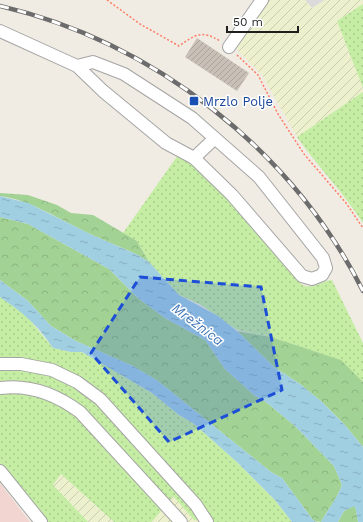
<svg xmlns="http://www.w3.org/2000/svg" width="363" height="522" font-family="'Work Sans',sans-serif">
	<defs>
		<pattern id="farmland-furrows" width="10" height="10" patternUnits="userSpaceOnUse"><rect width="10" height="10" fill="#ecf0cc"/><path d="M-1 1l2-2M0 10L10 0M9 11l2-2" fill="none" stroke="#cacdaf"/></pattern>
		<pattern id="grass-dots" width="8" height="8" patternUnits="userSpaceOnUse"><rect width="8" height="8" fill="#c5eea4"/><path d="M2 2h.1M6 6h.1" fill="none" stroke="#a9cc8d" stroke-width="1.8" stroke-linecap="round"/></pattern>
		<pattern id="forest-crowns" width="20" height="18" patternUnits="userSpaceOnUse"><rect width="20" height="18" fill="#a3d394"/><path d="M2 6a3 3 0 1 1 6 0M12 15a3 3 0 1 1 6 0" fill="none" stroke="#8cb57f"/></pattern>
		<pattern id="water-ripples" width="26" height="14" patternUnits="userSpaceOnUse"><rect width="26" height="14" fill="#9fcfe1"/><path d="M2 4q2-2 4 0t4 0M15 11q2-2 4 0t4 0" fill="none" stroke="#88b1c1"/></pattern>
		<pattern id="building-hatch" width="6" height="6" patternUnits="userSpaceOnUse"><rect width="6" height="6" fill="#c8bfb6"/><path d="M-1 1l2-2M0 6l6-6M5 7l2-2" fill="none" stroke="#aba49c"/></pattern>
	</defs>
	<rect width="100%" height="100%" fill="#f0ece3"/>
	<path fill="#dcdbdb" d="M305,0H325L312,8Z"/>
	<path fill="#f2d4d1" d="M0,483L5,490L30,522H0Z"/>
	<g fill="url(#farmland-furrows)">
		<path d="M266,0H305L312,8L325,0H363V4L337,21L363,88V92L297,137L262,75L238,51L236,44Z"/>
		<path d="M61,474L114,522H88L53,485Z"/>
		<path d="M173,496L194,520L205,522H152Z"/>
	</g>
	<g fill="url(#grass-dots)">
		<path d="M363,4V88L337,21Z"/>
		<path d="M363,92V223C344,193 318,167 297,137Z"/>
		<path d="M178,155L192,162L209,182L240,210L301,284C313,291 320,281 332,280L363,343V382L340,360L271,337L237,330L201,305L179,295L149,262L137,241L123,233Z"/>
		<path d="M0,297L25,314L53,348L71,352H81L91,357L152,393L179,415L193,423L238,463L275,500L292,522H205L194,520L173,496L152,522H114L61,474L53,485L88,522H46L30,498L0,463Z"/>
	</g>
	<g fill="url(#forest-crowns)">
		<path d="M0,193L28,195L57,205L71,213L93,215L137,241L149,262C130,249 108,243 88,233C60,220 31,200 0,196Z"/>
		<path d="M0,217L28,224L109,269L138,298L165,318L205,340L225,369L254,395L266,402L295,426L334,466L342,485C337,499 328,509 321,522L314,521L310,516L282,478L271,472L158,381L133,366L76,341L51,326L28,301L0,280Z"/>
		<path d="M237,331L271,337L341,360L363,382V447L344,424L321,401L300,384L274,367Z"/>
		<path d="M355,505L358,522H338L344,511Z"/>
	</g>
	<g fill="url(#water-ripples)">
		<path d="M0,196L28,203L90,234L138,255L149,262L179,295L218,316L237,331L274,367L300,384L321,401L344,424L363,447V522H358L355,506L344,511L338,522H321C328,509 337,499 342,485L334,466L295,426L266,402L254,395L225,369L205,340L165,318L138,298L109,269L28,224L0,217Z"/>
		<path d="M0,280L28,301L51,326L76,341L133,366L158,381L271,472L282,478L310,516L314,521L318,522H292L275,500L238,463L193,423L179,415L152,393L82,352H71L53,348C37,324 23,313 0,297Z"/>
	</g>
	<path fill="url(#building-hatch)" d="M197,38L249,73L237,91L185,57Z"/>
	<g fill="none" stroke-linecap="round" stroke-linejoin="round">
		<defs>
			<g id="minor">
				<path d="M0,31L77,66L103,91L166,143L194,158L232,195L302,276L312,279L322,275L326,268L323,258L259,177L192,118L124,74L93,62L77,66"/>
				<path d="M229,47L262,0"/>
				<path d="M194,158L214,139"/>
				<path d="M0,364H21L52,370L77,382L100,399L196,505L207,522"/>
				<path d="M0,388C30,384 56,394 80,412L181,522"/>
				<path d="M0,471L41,522"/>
			</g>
		</defs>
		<use href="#minor" stroke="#a5a5a5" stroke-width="14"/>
		<g stroke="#ff7d65" stroke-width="1.5" stroke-dasharray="2 2" stroke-linecap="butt">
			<path d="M107,0L140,24L179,46C196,34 202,30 220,41"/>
			<path d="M237,55L258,75L278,114L304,154L346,203L363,228"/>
		</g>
		<use href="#minor" stroke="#fff" stroke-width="12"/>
		<defs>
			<path id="rail" d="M0,6C154,42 292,150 363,291"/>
		</defs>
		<use href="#rail" stroke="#6c6c6c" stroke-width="4.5"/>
		<use href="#rail" stroke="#fff" stroke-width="3" stroke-dasharray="9" stroke-linecap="butt"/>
	</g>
	<path fill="#1d4ed8" fill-opacity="0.2" stroke="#1d4ed8" stroke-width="3" stroke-dasharray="8 5" stroke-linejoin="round" d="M140,277L261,287L282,390L169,442L91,353Z"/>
	<rect fill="#1a4fb4" stroke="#fff" stroke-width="1.5" x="189" y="96" width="10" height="10" rx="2"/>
	<g text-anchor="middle" stroke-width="3" stroke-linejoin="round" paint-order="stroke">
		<g font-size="13" fill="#164399" stroke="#fff" text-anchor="start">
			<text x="203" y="106">Mrzlo Polje</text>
		</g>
		<g font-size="14" font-style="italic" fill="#4276b6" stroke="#fff">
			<text transform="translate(198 324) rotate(37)" y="5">Mrežnica</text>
		</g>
	</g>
	<path d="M227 26v6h71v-6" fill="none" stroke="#1e1e1e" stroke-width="2"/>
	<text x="233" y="26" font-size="12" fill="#1e1e1e" stroke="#ffffff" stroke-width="3" paint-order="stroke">50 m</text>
</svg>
